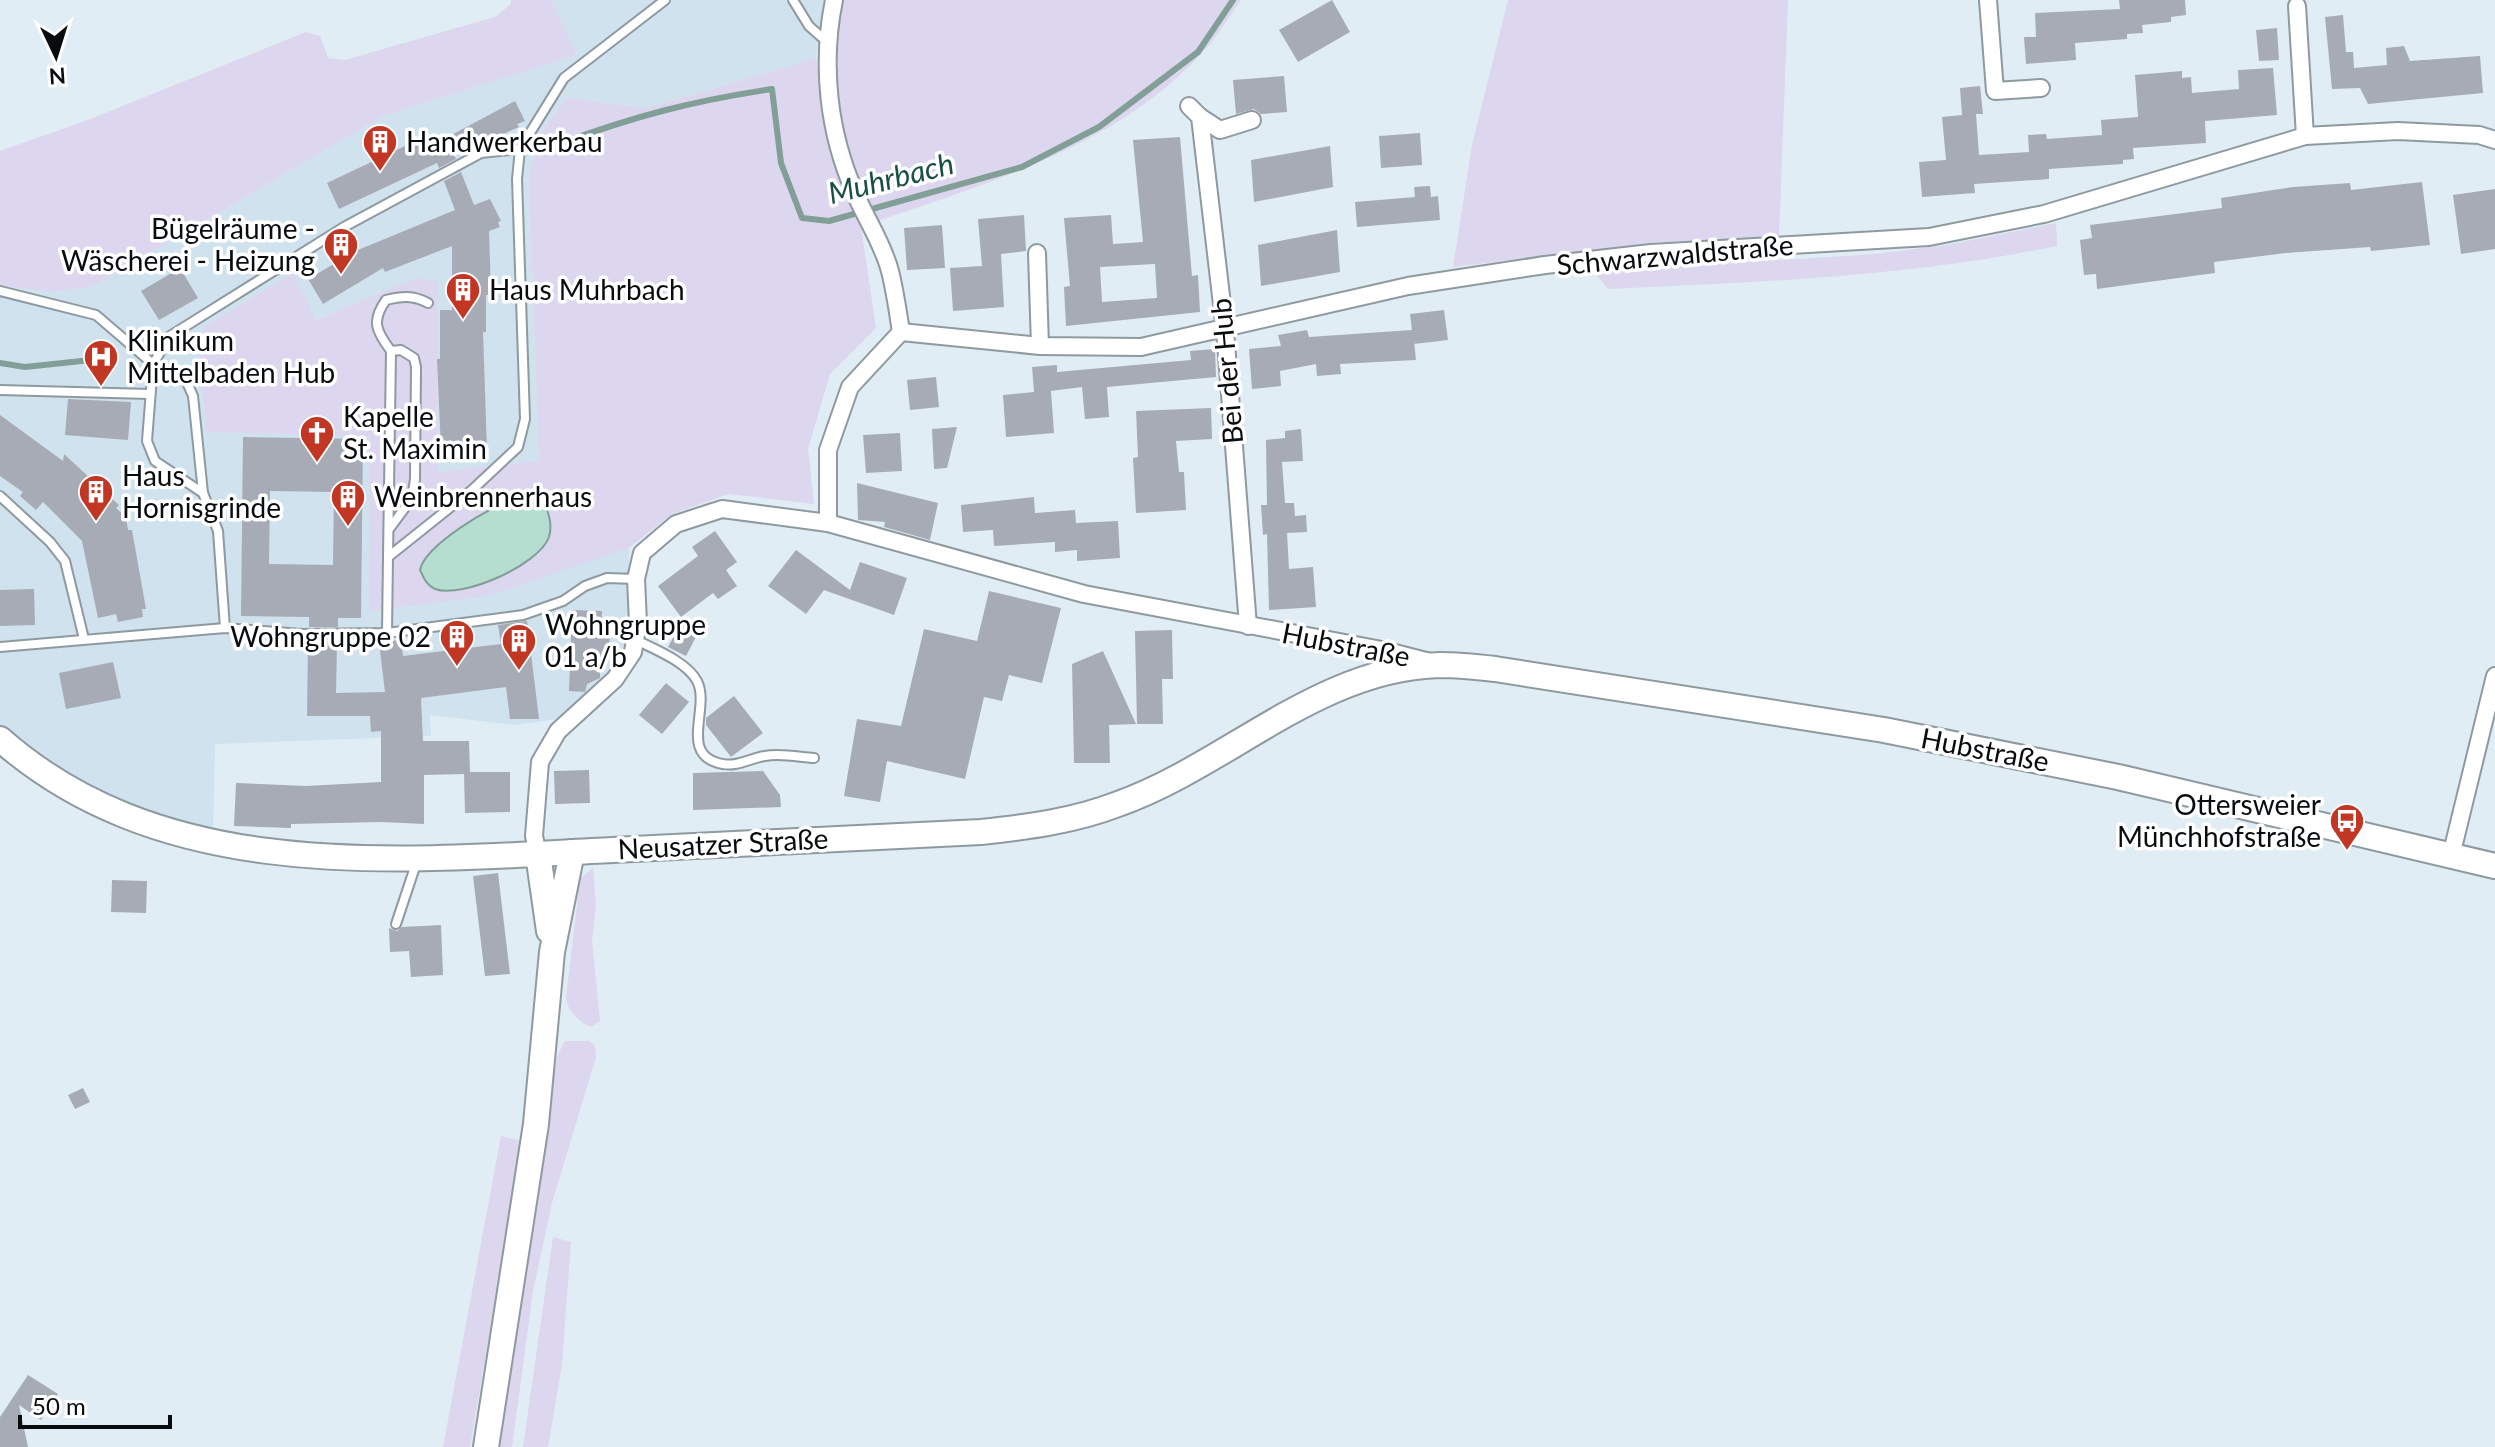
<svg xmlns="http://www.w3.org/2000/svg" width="2495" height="1447" font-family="Lato,sans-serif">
	<rect width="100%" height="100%" fill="#e1edf4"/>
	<path fill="#cfe2ed" d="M551,0H825L816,58L647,108L567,98L539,135L529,179L539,461L437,472L438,281L416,279L315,320L292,274L205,326L198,344L206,432L370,435L573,565L629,548L630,637L620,670L558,719L514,725L430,715L431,736L215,744L213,833L100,796L0,727V285L49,292L92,287L383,116L577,55Z"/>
	<g fill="#dcd6ef">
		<path d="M511,0H551L577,55L383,116L92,287L49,292L0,285V151L88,120L306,32L320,36L328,58L345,60L495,17L511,4Z"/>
		<path d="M842,0H1241C1230,15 1221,31 1209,45C1124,144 994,181 875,222C854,171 830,105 834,49C835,33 839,16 842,0Z"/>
		<path d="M1508,0H1788L1779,237L1660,242L1453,267L1472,145Z"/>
		<path d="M816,58L829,144L861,227L876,328L830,374L808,449L814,504L729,494L672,514L629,548L487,596L369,611V436L206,432L198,344L205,326L293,273L316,320L416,278L438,281L437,472L539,461L529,179L539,135L567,98L647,108Z"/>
		<path d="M2056,223L2057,246C1907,277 1761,282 1608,289L1594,272L1875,254L1947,245Z"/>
		<path d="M593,868L596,906L592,942L600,1021L591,1027C579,1023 568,1011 566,998L580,879Z"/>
		<path d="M565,1041H589L595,1046L596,1057L552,1203L533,1291L512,1447H497L557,1056Z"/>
		<path d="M501,1136L522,1141L470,1447H443Z"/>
		<path d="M553,1237L571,1242L562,1365L548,1447H523Z"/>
	</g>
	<path fill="#b5ded1" stroke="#819f96" stroke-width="2" d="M516,498L546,507C550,517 552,527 549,537C539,565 462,599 435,589C426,585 424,578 420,570C425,545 491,506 516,498Z"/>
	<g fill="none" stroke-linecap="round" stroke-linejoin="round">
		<g stroke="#819f96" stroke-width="6">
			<path d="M559,144C635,116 692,101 772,89L781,163L802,218L829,221L1022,167L1099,127L1198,52L1233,0"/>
			<path d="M0,363L25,367L110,358"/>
		</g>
	</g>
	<g fill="#a7abb6" fill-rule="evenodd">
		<path d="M1332,0L1350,32L1298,62L1279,30Z"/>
		<path d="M2119,0H2185L2186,15L2171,17V22L2142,25L2143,33L2127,34V39L2075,43L2076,60L2026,64L2024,37H2036L2035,13L2120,9Z"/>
		<path d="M2343,15L2346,52H2353L2354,68L2387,65L2386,48L2404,46L2410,61L2480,56L2483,93L2368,104L2360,88L2332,89L2325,17Z"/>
		<path d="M2277,28L2279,60L2259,61L2256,30Z"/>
		<path d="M2273,68L2277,115L2205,121L2206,143L2133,148L2134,159L2123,160V164L2049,169V179L1974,184L1975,193L1922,197L1919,162L1946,160L1942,117L1962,115L1960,88L1980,86L1983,114H1976L1979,155L2029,152L2028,135L2046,134L2047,139L2102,135L2101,120L2138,117L2135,75L2182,71V78L2191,77L2192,93L2239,89L2238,70Z"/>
		<path d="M1284,76L1287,112L1261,114L1254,109L1236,114L1233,80Z"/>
		<path d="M515,101L525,121L517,124L519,127L454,155L456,159L439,168L437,163L339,209L327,183L422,138L427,148Z"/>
		<path d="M1420,133L1422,165L1381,168L1379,136Z"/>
		<path d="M1180,137L1192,276L1198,275L1200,312L1066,326L1064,287L1070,286L1064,218L1111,215L1113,244L1143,242L1133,140ZM1155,264L1157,298L1102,302L1100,267Z"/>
		<path d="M1330,146L1333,187L1254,202L1251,160Z"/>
		<path d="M461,172L474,205L490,199L501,221L498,222L500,227L489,231L491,295H486V332H483L487,451L453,453L441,450L437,359H440V310H452V246L385,272L383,268L323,304L308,279L358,250L455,210L444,181Z"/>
		<path d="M2422,182L2430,245L2371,251L2370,247L2286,253L2214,262L2215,273L2097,289L2096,274L2084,275L2080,240L2092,238L2090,225L2222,208L2221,198L2293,187L2350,183L2351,190Z"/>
		<path d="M1430,186L1431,197L1438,196L1440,220L1357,227L1355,202L1415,197L1414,187Z"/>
		<path d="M2495,189V249L2461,254L2453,195Z"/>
		<path d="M1024,215L1026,251L1001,254L1004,307L953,311L950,268L982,266L978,219Z"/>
		<path d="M942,225L945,268L907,270L904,228Z"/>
		<path d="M1337,230L1340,272L1261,286L1258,245Z"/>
		<path d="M180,268L198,298L159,320L141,291Z"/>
		<path d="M1444,310L1448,340L1414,344V340L1416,360L1340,364L1341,374L1317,376L1316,364L1280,371L1281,386L1252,389L1249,349L1281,346L1278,335L1307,330L1309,337L1412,330L1410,314Z"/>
		<path d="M1215,349L1216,377L1107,387L1109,417L1085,419L1082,387L1051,391L1054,433L1006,437L1003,395L1034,392L1032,367L1057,365V372L1191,360L1190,351Z"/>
		<path d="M936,377L939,407L910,410L907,380Z"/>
		<path d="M68,399L131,402L128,440L65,435Z"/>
		<path d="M1211,408L1212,439L1176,441L1179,472H1184L1186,510L1136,513L1133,458L1138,457L1136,411Z"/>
		<path d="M0,415L63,461L64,454L119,505L116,508L126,517L128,530H132L146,609H142L143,617L118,622L116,614L98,618L82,541L43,502L36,510L20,496L23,492L0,476Z"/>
		<path d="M957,427L947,468L934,469L932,429Z"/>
		<path d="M1301,429L1303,461L1282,462L1285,503H1294L1295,516L1306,515L1307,532L1287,533L1289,569L1313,567L1316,607L1269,610L1267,534L1263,535L1261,505H1267L1266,440L1285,438V431Z"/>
		<path d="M900,433L902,471L866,473L863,435Z"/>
		<path d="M243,437L363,439L361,618H338V627H309V617L241,616ZM270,491L334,492L333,565L269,564Z"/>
		<path d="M857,483L938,503L930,540L884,527L885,522L858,520Z"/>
		<path d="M1034,497L1035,513L1075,510L1076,523L1118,521L1120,558L1077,561V550L1055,552V542L994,546L993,530L963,532L961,505Z"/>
		<path d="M715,531L737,562L726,570L737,586L718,599L713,593L681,617L658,586L698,556L692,547Z"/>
		<path d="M796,550L850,590L860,562L907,578L894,615L824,590L806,614L768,586Z"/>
		<path d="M34,589L35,625L0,626V590Z"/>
		<path d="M989,591L1061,608L1042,683L1009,675L1002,701L984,697L965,779L887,761L880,802L844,796L857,719L901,726L924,629L977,641Z"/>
		<path d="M572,610L602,611L601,634H610L608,662H600V678L587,684L585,692L569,691Z"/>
		<path d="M527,621L539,719H510L506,687L421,698L423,741H469L470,772H510V812L465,813L464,774L424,775V824L381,822L291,824V828L234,826L236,783L306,786L381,782V731L371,732L370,716H307L308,641H337L336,693L385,692L379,642L401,640L403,656L501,644L498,625Z"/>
		<path d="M682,621L699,631L686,656L668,647Z"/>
		<path d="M1172,630L1173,679H1162L1163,724H1137L1135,631Z"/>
		<path d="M1103,651L1136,724L1109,725L1110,763H1074L1072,664Z"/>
		<path d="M113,662L121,698L66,709L59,673Z"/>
		<path d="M666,683L689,702L662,734L639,715Z"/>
		<path d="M734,696L763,733L731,757L706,725V718Z"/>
		<path d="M589,770L590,803L555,804L554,771Z"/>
		<path d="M763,771L780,795L781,807L693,810V773Z"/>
		<path d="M498,873L510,974L485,976L473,876Z"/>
		<path d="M112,880L147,881L146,913L111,912Z"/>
		<path d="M441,925L443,975L411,977L409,951L390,952L389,928L397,931L402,927Z"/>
		<path d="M83,1088L90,1102L75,1109L68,1095Z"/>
		<path d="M28,1375L58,1394L41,1420L19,1405L28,1447H0V1417Z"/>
	</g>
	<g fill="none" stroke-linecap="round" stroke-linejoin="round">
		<defs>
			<g id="lane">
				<path d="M793,0L809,26L826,41"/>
				<path d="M0,291L96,315L153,364L185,378L193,396L203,493L218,531L225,628"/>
				<path d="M0,390L150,394"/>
				<path d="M203,493L155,461L147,441L153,364L170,336L344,227L481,153L520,149"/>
				<path d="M0,496L50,542L65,561L84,639"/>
				<path d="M390,528L412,498L415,479L416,367L414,358L401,350L391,351"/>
				<path d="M388,557L391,351C376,331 371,321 386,300C402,296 413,295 428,303"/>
				<path d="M387,633L388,557L472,490L518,447L525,419L517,179L520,149L564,78L665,0"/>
				<path d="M636,640C654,649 687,662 697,681C711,708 677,756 723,764C737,767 751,758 765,756C780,753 799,757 814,758"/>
				<path d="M0,647L225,628L302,634L387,633L523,615L563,601L585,586L607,578L636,579"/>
				<path d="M396,924L417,861"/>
			</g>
			<g id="street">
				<path d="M834,0C821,64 828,132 855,193C866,219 883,244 890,271C895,291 898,312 901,332"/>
				<path d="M1988,0L1995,91L2041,88"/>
				<path d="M2297,6L2305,136"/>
				<path d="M1189,106L1200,117L1225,330L1248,626"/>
				<path d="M1200,117L1220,130L1252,120"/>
				<path d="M1037,253L1040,346"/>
				<path d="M901,332L1040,346L1141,347L1408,286L1545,265L1651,253L1929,237L2044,214L2305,136L2398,131L2479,135L2495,140"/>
				<path d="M828,523V450L850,387L901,332"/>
				<path d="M538,854L534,836L540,762L558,731L615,679L633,652L638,623L636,579L642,553L676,524L722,509L828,523L1084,594L1387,651L1430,662"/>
				<path d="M2451,856L2495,676"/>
			</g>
			<g id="secondary">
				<path d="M0,739C168,887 405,860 613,850C736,844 858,838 981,832C1028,827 1074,821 1118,804C1228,765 1318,668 1440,665C1458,665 1477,667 1495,669L1884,730L2118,777L2495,866"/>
				<path d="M538,854L549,931"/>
				<path d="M486,1447L536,1124L552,952L572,852"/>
			</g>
		</defs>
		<use href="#lane" stroke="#8e99a0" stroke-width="12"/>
		<use href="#street" stroke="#8e99a0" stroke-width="20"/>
		<use href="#secondary" stroke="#8e99a0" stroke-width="28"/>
		<use href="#lane" stroke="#fff" stroke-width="8"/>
		<use href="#street" stroke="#fff" stroke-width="16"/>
		<use href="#secondary" stroke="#fff" stroke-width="24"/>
	</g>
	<defs>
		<symbol id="building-pin" viewBox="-11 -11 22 30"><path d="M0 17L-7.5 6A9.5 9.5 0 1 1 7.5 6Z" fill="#c23624" stroke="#fff"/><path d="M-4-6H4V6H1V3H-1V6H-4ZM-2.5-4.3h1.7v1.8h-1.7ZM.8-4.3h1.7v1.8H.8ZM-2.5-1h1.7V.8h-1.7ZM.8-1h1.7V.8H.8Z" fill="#fff"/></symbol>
		<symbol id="hospital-pin" viewBox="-11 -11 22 30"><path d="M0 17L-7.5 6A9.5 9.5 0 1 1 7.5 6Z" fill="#c23624" stroke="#fff"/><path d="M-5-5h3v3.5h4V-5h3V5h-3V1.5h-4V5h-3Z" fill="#fff"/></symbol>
		<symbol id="church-pin" viewBox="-11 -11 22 30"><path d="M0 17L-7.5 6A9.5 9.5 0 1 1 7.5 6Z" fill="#c23624" stroke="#fff"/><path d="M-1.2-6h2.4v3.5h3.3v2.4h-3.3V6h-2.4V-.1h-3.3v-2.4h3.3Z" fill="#fff"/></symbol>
		<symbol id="bus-pin" viewBox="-11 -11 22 30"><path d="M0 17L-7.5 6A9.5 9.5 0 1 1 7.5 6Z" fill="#c23624" stroke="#fff"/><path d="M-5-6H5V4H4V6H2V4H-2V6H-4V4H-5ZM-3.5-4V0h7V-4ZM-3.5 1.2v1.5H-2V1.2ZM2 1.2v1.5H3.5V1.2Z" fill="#fff"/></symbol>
	</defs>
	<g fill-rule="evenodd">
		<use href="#building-pin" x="360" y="122" width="40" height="54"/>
		<use href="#building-pin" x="321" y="225" width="40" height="54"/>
		<use href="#building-pin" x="443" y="270" width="40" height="54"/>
		<use href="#hospital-pin" x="81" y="337" width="40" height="54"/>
		<use href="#church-pin" x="297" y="413" width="40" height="54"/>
		<use href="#building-pin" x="76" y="472" width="40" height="54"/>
		<use href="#building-pin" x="328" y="477" width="40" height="54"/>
		<use href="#building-pin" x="437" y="617" width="40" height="54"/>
		<use href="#building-pin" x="499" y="621" width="40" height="54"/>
		<use href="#bus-pin" x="2327" y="801" width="40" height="54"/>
	</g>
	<g text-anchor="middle" stroke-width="7" stroke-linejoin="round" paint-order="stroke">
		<g font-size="28" fill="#080c0e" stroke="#fff" text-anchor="start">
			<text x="406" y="152">Handwerkerbau</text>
			<text x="315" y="239" text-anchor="end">Bügelräume -<tspan x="315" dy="32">Wäscherei - Heizung</tspan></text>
			<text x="489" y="300">Haus Muhrbach</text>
			<text x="127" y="351">Klinikum<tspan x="127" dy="32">Mittelbaden Hub</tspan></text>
			<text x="343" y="427">Kapelle<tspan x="343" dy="32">St. Maximin</tspan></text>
			<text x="122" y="486">Haus<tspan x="122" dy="32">Hornisgrinde</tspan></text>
			<text x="374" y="507">Weinbrennerhaus</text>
			<text x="545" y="635">Wohngruppe<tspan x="545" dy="32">01 a/b</tspan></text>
			<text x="431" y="647" text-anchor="end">Wohngruppe 02</text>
			<text x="2321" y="815" text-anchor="end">Ottersweier<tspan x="2321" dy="32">Münchhofstraße</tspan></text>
		</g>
		<g font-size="28" fill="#080c0e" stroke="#fff">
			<text transform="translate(1675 255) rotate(-5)" y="10">Schwarzwaldstraße</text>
			<text transform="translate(1227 371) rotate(-95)" y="10">Bei der Hub</text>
			<text transform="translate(1346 645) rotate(11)" y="10">Hubstraße</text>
			<text transform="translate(1985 750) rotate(11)" y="10">Hubstraße</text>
			<text transform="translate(723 844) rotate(-3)" y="10">Neusatzer Straße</text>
		</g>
		<g font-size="30" font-style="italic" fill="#1a5043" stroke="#fff">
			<text transform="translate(891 179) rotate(-14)" y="10">Muhrbach</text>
		</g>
	</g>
	<g transform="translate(56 56) rotate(176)" stroke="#ffffff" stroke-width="6" paint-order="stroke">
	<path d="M0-6L14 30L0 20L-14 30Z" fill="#080c0e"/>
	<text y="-12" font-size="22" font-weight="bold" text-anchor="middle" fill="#080c0e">N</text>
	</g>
	<path d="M20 1415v12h150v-12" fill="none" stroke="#080c0e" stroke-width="4"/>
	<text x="32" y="1415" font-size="24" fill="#080c0e" stroke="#ffffff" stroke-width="6" paint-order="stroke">50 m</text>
</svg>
